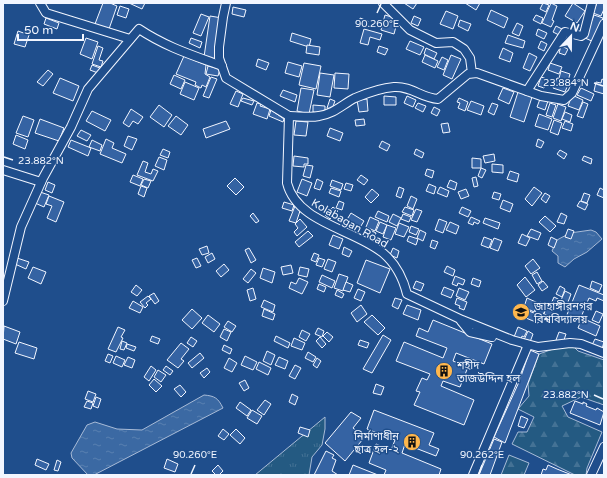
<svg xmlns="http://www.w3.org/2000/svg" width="607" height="478" font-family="'Varela Round','Noto Sans Bengali',sans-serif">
	<defs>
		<pattern id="grass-tufts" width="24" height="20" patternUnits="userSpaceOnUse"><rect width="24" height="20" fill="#245a82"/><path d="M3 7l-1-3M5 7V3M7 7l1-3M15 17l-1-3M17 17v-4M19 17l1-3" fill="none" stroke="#447295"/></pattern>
		<pattern id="forest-firs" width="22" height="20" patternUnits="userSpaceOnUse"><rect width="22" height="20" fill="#245a82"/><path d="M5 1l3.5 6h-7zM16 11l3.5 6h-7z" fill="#447295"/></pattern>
		<pattern id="water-ripples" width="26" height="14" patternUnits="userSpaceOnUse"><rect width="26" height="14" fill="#3b69a3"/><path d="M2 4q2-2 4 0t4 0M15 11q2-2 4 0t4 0" fill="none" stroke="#587fb1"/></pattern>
	</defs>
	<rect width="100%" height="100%" fill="#1f4e8c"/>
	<path fill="url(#grass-tufts)" stroke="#a8bbd7" d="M325,417V429L322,445L312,457L309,475H255Z"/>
	<g fill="url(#forest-firs)" stroke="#a8bbd7">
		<path d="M570,343L578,351L604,360V405L581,397L562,406L568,417L602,432L587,468L586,475H575L512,444L518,432H527L534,417L518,409L529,396L528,384L539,354Z"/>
		<path d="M509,455L529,463L524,475H501Z"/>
	</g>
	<g fill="url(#water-ripples)" stroke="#a8bbd7">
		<path d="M591,230L596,232L602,239L587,252L574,259L565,267L558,263V256L552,251L557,240L570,233Z"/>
		<path d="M204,395C215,396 218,398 223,408L94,475H88L72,458L71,453L87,425L95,422L117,429L142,430Z"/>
	</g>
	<g fill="#3563a3" stroke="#f2f6ff">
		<path d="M103,3H110L117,6L109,29L95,24Z"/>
		<path d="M129,3H145L142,9Z"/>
		<path d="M404,3H417L413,9Z"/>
		<path d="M465,3H480L476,10Z"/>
		<path d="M543,3L549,5L546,12L540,9Z"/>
		<path d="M551,3L557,6L552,20L554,21L551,27L542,23Z"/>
		<path d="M573,3L585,11L577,23L565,16Z"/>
		<path d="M597,3H604V9L601,16L593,13Z"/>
		<path d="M120,6L129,9L126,18L117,15Z"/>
		<path d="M233,7L246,10L244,17L232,14Z"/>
		<path d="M491,10L508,18L504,28L487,20Z"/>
		<path d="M446,11L458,16L453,29L440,24Z"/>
		<path d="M201,14L209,17L201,36L193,33Z"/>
		<path d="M385,15L398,19L394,34L381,30Z"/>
		<path d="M536,15L543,18L541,24L533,20Z"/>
		<path d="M594,15L603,18L594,42L585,38Z"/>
		<path d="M210,16L222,18L216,59L204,57Z"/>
		<path d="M414,16L421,19L418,26L411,23Z"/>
		<path d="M46,18L59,23L57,29L44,24Z"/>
		<path d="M360,18L368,21L366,26L359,23Z"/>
		<path d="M460,20L471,24L468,31L458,26Z"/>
		<path d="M517,23L523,26L519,36L512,33Z"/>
		<path d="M556,26L562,29L559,35L553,32Z"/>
		<path d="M364,29L382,34L380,40L370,37L368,45L360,43Z"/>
		<path d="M538,29L547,33L544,39L536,35Z"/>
		<path d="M18,31L29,35L25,47L14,44Z"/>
		<path d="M292,33L311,39L309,47L290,41Z"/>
		<path d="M508,35L525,41L523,48L505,43Z"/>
		<path d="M86,38L98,42L92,59L80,54Z"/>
		<path d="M191,38L202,42L200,48L189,43Z"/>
		<path d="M410,41L424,47L420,55L406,49Z"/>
		<path d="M541,41L547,44L544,51L538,48Z"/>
		<path d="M307,45L320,47L319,55L306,53Z"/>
		<path d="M98,46L103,48L99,60L103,61L101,67L92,64Z"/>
		<path d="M379,46L388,49L385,55L377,52Z"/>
		<path d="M561,46L568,49L565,55L559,53Z"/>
		<path d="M426,48L437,53L434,59L424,54Z"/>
		<path d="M503,48L513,53L510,62L499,58Z"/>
		<path d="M529,53L537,57L530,71L523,68Z"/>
		<path d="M425,55L438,61L435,68L422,62Z"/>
		<path d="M451,55L461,59L452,79L443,75Z"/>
		<path d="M184,56L206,65L205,74L210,77L206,87L202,85L201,88L195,85L196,82L176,74Z"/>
		<path d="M442,57L448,60L444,70L437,67Z"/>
		<path d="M258,59L269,63L266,70L256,66Z"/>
		<path d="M288,62L302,66L299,77L285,73Z"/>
		<path d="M304,63L321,66L316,89L299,85Z"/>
		<path d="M550,63L562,67L559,74L548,70Z"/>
		<path d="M92,65L100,68L98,73L90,70Z"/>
		<path d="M208,66L220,69L218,76L206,74Z"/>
		<path d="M48,70L53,74L43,86L37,82Z"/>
		<path d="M561,71L570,74L568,81L559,78Z"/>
		<path d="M320,73L334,75L330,97L317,95Z"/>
		<path d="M335,73L349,74L348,89L334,88Z"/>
		<path d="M174,75L185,80L181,89L170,84Z"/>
		<path d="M211,77L217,79L209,98L203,96Z"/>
		<path d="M541,77L547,79L544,88L538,86Z"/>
		<path d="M60,78L79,86L73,101L53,93Z"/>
		<path d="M557,78L569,82L565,92L553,88Z"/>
		<path d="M602,79L604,80V94L594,91L596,82L601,83Z"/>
		<path d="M185,82L199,88L194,100L180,94Z"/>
		<path d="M301,88L314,90L309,114L297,111Z"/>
		<path d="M503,88L514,92L509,104L498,99Z"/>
		<path d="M581,88L594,94L591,101L577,95Z"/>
		<path d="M519,89L533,94L524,122L510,117Z"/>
		<path d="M283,90L297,95L295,102L280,96Z"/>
		<path d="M236,91L243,94L238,107L230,104Z"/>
		<path d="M572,95L583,100L579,110L568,106Z"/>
		<path d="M384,96L396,97V105H384Z"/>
		<path d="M407,96L416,100L413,107L404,103Z"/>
		<path d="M243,98L254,101L252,105L241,101Z"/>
		<path d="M459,98L468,102L465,111L458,108L460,103L457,102Z"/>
		<path d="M330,99L335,101L332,109L327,108Z"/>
		<path d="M367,99L368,111L359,112L357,100Z"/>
		<path d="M540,99L548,101L545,110L537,107Z"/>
		<path d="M471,101L484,106L481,115L467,110Z"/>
		<path d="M583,102L588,104L583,118L577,116Z"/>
		<path d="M257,103L261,104L260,106L270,109L267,119L253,114Z"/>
		<path d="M418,103L426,106L423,112L415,108Z"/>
		<path d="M492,103L498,105L494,115L488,112Z"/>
		<path d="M550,103L556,105L552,117L546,115Z"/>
		<path d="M558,104L566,107L561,121L553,118Z"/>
		<path d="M159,105L172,115L164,127L150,117Z"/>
		<path d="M313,105L325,106V114L313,112Z"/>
		<path d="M434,107L440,110L437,116L431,113Z"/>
		<path d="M131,109L143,117L138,124L133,121L129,127L123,123Z"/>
		<path d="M271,110L284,119L283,122L269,116Z"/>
		<path d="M92,111L111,120L105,131L86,121Z"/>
		<path d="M565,112L572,115L570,122L562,119Z"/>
		<path d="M539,114L552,119L548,130L535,126Z"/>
		<path d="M23,116L34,120L28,137L16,133Z"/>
		<path d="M176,116L188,125L181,135L168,126Z"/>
		<path d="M40,119L64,128L59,141L35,133Z"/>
		<path d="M364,119L365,125L356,126L355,120Z"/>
		<path d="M554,120L562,123L558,135L550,132Z"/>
		<path d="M226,121L230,129L206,138L203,129Z"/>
		<path d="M296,121L308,122L306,136L294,135Z"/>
		<path d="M565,121L573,124L571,131L562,128Z"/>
		<path d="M448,123L450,132L443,133L441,124Z"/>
		<path d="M330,128L343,133L340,141L327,136Z"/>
		<path d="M81,130L91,135L87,141L77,136Z"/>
		<path d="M16,135L28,140L25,149L13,144Z"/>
		<path d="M128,136L137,139L132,150L124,146Z"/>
		<path d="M106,139L114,143L112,148L126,154L122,163L100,154Z"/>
		<path d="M538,139L544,142L541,148L536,146Z"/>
		<path d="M71,140L91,148L88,156L68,147Z"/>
		<path d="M92,140L102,145L100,151L89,147Z"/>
		<path d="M382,141L390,145L387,151L379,147Z"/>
		<path d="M163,149L170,152L168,158L160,155Z"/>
		<path d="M416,149L424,153L422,158L414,154Z"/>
		<path d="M560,150L567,154L564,159L557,154Z"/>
		<path d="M494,154L495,161L485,163L483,156Z"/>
		<path d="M294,156L308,158V164H304V167L293,166Z"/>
		<path d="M584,156L592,159L591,164L582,160Z"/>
		<path d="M159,157L167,160L164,170L155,166Z"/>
		<path d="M472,158L481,159V168H472Z"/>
		<path d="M143,161L148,163L145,172L151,174L153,169L158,171L153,181L137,175Z"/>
		<path d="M492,164L503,165V173L492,172Z"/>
		<path d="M306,165L313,166L310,178L303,176Z"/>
		<path d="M481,168L486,170L482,178L478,176Z"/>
		<path d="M427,169L434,171L432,178L425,175Z"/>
		<path d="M510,171L519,174L517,182L507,179Z"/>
		<path d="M133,175L143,179L140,186L130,182Z"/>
		<path d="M361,175L368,180L364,185L357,180Z"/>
		<path d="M476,177L478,186L474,187L472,178Z"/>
		<path d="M235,178L244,187L236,195L227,186Z"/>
		<path d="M144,179L151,181L148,188L141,185Z"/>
		<path d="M302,179L312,183L307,196L297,192Z"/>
		<path d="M317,179L323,182L320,190L314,188Z"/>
		<path d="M332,180L343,184L341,190L330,186Z"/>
		<path d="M450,180L457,183L455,190L447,187Z"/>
		<path d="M48,182L55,185L52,193L45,190Z"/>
		<path d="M346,183L353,185L351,191L344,189Z"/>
		<path d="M429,184L436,187L434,194L426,191Z"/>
		<path d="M141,186L147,188L144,197L138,194Z"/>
		<path d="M399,187L404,189L401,198L396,196Z"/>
		<path d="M440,187L449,191L447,197L437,193Z"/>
		<path d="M534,187L542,193L532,206L525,199Z"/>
		<path d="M331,188L341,191L339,197L329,193Z"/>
		<path d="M600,188L604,190V198L597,195Z"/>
		<path d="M372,189L379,195L371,203L365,197Z"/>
		<path d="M466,189L469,196L461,199L458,192Z"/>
		<path d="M40,192L49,195L44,207L35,203Z"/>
		<path d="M494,192L501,194L499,200L492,198Z"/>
		<path d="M545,193L550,196L546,203L541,199Z"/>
		<path d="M584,193L590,195L587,203L581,201Z"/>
		<path d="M49,196L64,202L56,222L47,218L52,206L46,204Z"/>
		<path d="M411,196L417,199L413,209L407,206Z"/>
		<path d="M503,200L513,204L510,212L500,208Z"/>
		<path d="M339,201L344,203L342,210L336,208Z"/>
		<path d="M580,201L588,204L585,210L577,206Z"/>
		<path d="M284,202L294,205L292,211L282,208Z"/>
		<path d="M295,206L301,208L296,223L289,221Z"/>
		<path d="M333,207L338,211L330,219L325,215Z"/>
		<path d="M405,207L414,210L412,216L402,212Z"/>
		<path d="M462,207L471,211L468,217L459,213Z"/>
		<path d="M416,209L422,211L417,222L411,220Z"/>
		<path d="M378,211L389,216L387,222L375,217Z"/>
		<path d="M253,213L259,221L256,223L250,216Z"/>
		<path d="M351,213L364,221L359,229L353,225L349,231L343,226Z"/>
		<path d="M561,213L567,216L564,224L557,222Z"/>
		<path d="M393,214L401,218L397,226L389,222Z"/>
		<path d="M403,214L411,217L409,222L401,219Z"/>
		<path d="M545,216L556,226L550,232L539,222Z"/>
		<path d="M370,217L379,221L375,231L366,227Z"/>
		<path d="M471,217L480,221L478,224L474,222L473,225L468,223Z"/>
		<path d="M485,218L500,223L498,229L483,223Z"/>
		<path d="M300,219L307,227L297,236L294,232L298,228L295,224Z"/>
		<path d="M439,219L447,222L443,233L435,230Z"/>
		<path d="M380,222L387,225L383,234L376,231Z"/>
		<path d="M450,222L459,226L456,234L446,230Z"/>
		<path d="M399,223L409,227L404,237L395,234Z"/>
		<path d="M387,225L396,228L391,240L383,237Z"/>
		<path d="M411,226L419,229L416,235L409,232Z"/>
		<path d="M366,228L376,233L373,241L371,240L369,243L361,240Z"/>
		<path d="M531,229L541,233L538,240L527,236Z"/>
		<path d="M568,229L574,231L571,239L565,237Z"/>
		<path d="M420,230L426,233L423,241L417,238Z"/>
		<path d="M308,231L313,236L299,247L295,242Z"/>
		<path d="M522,234L530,238L526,246L518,243Z"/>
		<path d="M333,235L343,239L339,249L329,245Z"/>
		<path d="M409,236L418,239L416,245L407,241Z"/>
		<path d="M484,237L492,240L489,248L481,245Z"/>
		<path d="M551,237L557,240L554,248L548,245Z"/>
		<path d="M494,238L502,241L498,251L490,248Z"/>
		<path d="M432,240L438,242L435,249L430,247Z"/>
		<path d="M207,246L209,253L202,255L199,249Z"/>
		<path d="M344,247L352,251L349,257L342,254Z"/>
		<path d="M249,248L256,260L251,263L245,250Z"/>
		<path d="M393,248L399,251L397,258L390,255Z"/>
		<path d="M212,253L215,259L208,263L205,257Z"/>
		<path d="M314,253L319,255L316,262L311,260Z"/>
		<path d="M17,258L29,262L26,269L15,264Z"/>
		<path d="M197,258L201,266L196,268L192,260Z"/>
		<path d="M319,258L325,260L322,267L316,265Z"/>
		<path d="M328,259L336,262L332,272L324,269Z"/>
		<path d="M533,259L540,268L531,274L525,266Z"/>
		<path d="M366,260L390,269L380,293L357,283Z"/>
		<path d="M224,264L229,270L221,277L216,271Z"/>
		<path d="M291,265L293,273L283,275L281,267Z"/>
		<path d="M447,266L455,270L453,276L444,272Z"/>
		<path d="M33,267L46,272L41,284L28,278Z"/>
		<path d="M300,267L309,269L307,277L298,275Z"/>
		<path d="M263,268L275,272L272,283L260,278Z"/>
		<path d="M251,269L256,273L248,283L243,279Z"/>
		<path d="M537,272L542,281L537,284L532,275Z"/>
		<path d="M339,274L348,277L343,291L334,288Z"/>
		<path d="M322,275L335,281L332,288L319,282Z"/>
		<path d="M455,276L465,280L463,285L458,283L457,286L452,284Z"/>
		<path d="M525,277L535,290L526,297L517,285Z"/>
		<path d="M299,278L308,282L302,294L289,288L291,282L296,284Z"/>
		<path d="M473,278L481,281L479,287L471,284Z"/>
		<path d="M416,281L424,284L421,291L413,288Z"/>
		<path d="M543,281L548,287L542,291L538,285Z"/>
		<path d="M592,281L602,285L599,292L590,288Z"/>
		<path d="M346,282L353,285L350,292L343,290Z"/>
		<path d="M319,284L326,287L324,292L317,289Z"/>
		<path d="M136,285L142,290L137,296L131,292Z"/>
		<path d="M579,285L604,295V301L597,298L596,301L589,298L579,322L566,317Z"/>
		<path d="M560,286L565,289L562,297L556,294Z"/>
		<path d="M444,287L454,291L451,298L441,294Z"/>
		<path d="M253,288L256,299L250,301L247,290Z"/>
		<path d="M459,288L469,292L465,300L456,296Z"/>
		<path d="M358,289L365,292L361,301L354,298Z"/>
		<path d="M337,290L344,294L342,298L335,295Z"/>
		<path d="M565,291L571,294L565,310L558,307Z"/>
		<path d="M154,293L159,301L155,304L149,296Z"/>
		<path d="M148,296L151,299L146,303L148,305L145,308L140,302Z"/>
		<path d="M554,297L560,300L557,306L551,304Z"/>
		<path d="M395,298L402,300L398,309L392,306Z"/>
		<path d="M457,298L467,302L464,310L459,308L460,306L455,304Z"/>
		<path d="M527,298L538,303L534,312L524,307Z"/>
		<path d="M264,300L275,305L273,312L261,307Z"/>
		<path d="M133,301L143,307L140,313L129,308Z"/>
		<path d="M540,302L547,306L543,315L535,312Z"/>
		<path d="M361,305L367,314L357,322L351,313Z"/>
		<path d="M407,305L421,310L418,320L403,314Z"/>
		<path d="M546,308L553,311L550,317L544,314Z"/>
		<path d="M192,309L202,318L192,329L182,320Z"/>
		<path d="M264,309L275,314L273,320L262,316Z"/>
		<path d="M529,311L541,316L538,323L526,318Z"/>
		<path d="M596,311L603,314L599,323L592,320Z"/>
		<path d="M208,315L220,324L214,332L202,323Z"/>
		<path d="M372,315L385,328L378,335L364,322Z"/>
		<path d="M582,318L600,326L596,336L578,328Z"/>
		<path d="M433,320L492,344L484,364L456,353L453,361L468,367L460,387L443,381L441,386L474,400L464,425L414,405L420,392L416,391L422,378L427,380L430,374L396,361L404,342L443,358L447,348L416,336L419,328L428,332Z"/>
		<path d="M228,321L236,326L232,332L224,327Z"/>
		<path d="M4,326L20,332L16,344L3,339Z"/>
		<path d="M118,327L125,330L121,337L123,338L116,352L108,349Z"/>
		<path d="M518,327L527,331L524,337L522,336L521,340L514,337Z"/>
		<path d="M318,328L324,331L322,337L315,334Z"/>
		<path d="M224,329L231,332L227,341L220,337Z"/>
		<path d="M302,330L310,334L306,341L299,337Z"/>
		<path d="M528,331L533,334L530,342L524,340Z"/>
		<path d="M327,332L333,337L329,342L323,336Z"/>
		<path d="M559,332L566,334L563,343L556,340Z"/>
		<path d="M383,335L391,340L372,373L363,369Z"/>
		<path d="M152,336L160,339L158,344L150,341Z"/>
		<path d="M276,336L290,343L288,348L274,341Z"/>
		<path d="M191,337L197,341L193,347L187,343Z"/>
		<path d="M320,337L326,344L322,348L316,341Z"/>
		<path d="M294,338L305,343L302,350L291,346Z"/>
		<path d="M595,339L604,342L602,349L592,345Z"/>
		<path d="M360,340L369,343L367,348L358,345Z"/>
		<path d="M122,341L127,343L124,350L120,349Z"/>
		<path d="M19,342L37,348L34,359L15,353Z"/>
		<path d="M181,343L189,349L181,359L184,361L178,368L167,360Z"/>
		<path d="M127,344L136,347L134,351L126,348Z"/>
		<path d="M224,345L232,349L230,354L222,350Z"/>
		<path d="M530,350L539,354L505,443L494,437L519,382Z"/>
		<path d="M267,351L275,355L271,365L263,361Z"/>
		<path d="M308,352L316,357L313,362L305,358Z"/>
		<path d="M200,353L204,358L192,368L188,363Z"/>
		<path d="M108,354L113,356L110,363L105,361Z"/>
		<path d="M116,356L125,360L122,367L113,363Z"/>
		<path d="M245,356L257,362L253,370L241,365Z"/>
		<path d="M128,357L135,360L132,368L124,365Z"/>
		<path d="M279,357L288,361L285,369L275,365Z"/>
		<path d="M229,358L237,363L232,372L224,368Z"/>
		<path d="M317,358L321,361L317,368L313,365Z"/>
		<path d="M259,362L271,368L268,375L256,369Z"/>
		<path d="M295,365L301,368L295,379L289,376Z"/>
		<path d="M151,366L156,370L149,381L144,377Z"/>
		<path d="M166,366L173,371L170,375L163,370Z"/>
		<path d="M207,368L210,372L204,378L200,373Z"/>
		<path d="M158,370L166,375L161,382L154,377Z"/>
		<path d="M154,379L162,386L156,392L149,385Z"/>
		<path d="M245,380L249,388L244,391L239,383Z"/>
		<path d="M376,384L384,387L381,395L373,393Z"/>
		<path d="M180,385L186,392L181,397L174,389Z"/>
		<path d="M88,391L96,394L93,402L85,399Z"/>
		<path d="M292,394L298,397L295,405L289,402Z"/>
		<path d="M96,397L101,399L98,408L93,406Z"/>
		<path d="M265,400L271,404L264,415L257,410Z"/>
		<path d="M87,401L93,403L91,409L84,407Z"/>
		<path d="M575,401L583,404V402L587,404L586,406L596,410L597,408L604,412L600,425L570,413Z"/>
		<path d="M240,402L251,410L247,416L236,408Z"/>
		<path d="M252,410L262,416L257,424L247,418Z"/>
		<path d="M374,410L434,433L429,445L439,449L436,456L405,444L402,453L441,469L439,475H384L386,470L369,463L376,444L391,450L395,440L367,429Z"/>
		<path d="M351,412L361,418L353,428L358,432L356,434L363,439L345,461L325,443Z"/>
		<path d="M521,416L528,419L524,428L518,426Z"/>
		<path d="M300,427L310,430L308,437L298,433Z"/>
		<path d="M223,429L229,434L224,440L218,436Z"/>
		<path d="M236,429L245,438L240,444L230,435Z"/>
		<path d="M494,439L502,442L490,475H479Z"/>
		<path d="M326,451L334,455L332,458L336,460L332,471L338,475H314Z"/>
		<path d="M37,459L49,464L46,470L35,465Z"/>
		<path d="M167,459L178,464L175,472L164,468Z"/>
		<path d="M57,460L61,462L58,471L54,470Z"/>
		<path d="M218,465L223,471L219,475H216L212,471Z"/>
		<path d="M353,465L378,475H349Z"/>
		<path d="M548,465L557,469L572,475H541L543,469L546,470Z"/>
	</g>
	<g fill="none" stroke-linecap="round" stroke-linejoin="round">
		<defs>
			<g id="street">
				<path d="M40,3L46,13L130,39"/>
				<path d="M226,3L223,17L219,47V58L226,78L289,116"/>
				<path d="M383,3L410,30L436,43L453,42L464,49L470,58L472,73"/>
				<path d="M527,91L565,32L581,36L584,34L592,3"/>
				<path d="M289,116L287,183C297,223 354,229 383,253C396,264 403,278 407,294L462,320L512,340L538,347L570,343L581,344L604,353"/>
				<path d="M289,116C298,116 310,118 319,116C334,114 343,104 355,98C367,93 381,88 394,87C412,86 421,98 438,99L468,74L477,73L541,96L564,100L572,93L604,24"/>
				<path d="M3,170L41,182"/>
				<path d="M3,301L21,227L43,178L71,127L88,89L139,29C166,47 192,55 222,66"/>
				<path d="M461,321L470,332L492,337"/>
				<path d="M473,475L528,345L525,344"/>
				<path d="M591,475L604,447"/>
			</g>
		</defs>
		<use href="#street" stroke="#f2f6ff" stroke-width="10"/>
		<use href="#street" stroke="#1f4e8c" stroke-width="8"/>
	</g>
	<path fill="none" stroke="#f2f6ff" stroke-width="1.5" d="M377,13L381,4M594,83L603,86M4,157L13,160M594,395L603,399M191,474L195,465M479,474L482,465"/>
	<defs>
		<symbol id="university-disc" viewBox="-11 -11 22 22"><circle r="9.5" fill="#ffb74d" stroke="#1f4e8c"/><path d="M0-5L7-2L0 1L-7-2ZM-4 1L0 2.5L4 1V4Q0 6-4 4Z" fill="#111"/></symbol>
		<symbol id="building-disc" viewBox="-11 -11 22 22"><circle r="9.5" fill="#ffb74d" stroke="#1f4e8c"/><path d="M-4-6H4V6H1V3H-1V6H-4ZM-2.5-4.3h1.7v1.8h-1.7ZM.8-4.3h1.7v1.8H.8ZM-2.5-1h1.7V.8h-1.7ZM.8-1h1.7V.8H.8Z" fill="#111"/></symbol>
	</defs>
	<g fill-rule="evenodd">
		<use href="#university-disc" x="511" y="302" width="20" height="20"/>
		<use href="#building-disc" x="434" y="361" width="20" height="20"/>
		<use href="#building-disc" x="402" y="432" width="20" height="20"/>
	</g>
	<g text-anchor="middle" stroke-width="3" stroke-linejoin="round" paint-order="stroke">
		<g font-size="11" fill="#f2f6ff" stroke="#1f4e8c">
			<text transform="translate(350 223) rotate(30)" y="4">Kolabagan Road</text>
		</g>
		<g font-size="11" fill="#f2f6ff" stroke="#1f4e8c" text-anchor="start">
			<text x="534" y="310">জাহাঙ্গীরনগর<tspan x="534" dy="13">বিশ্ববিদ্যালয়</tspan></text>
			<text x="457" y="369">শহীদ<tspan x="457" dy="13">তাজউদ্দিন হল</tspan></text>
			<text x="399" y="440" text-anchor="end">নির্মাণাধীন<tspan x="399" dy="13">ছাত্র হল-২</tspan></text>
		</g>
	</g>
	<g font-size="10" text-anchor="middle" fill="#f2f6ff" stroke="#1f4e8c" stroke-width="3" stroke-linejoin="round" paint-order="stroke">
		<text x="377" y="27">90.260°E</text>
		<text x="566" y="86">23.884°N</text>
		<text x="41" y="164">23.882°N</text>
		<text x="566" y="398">23.882°N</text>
		<text x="195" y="458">90.260°E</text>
		<text x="482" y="458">90.262°E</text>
	</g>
	<rect width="607" height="478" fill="none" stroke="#f2f6ff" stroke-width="8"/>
	<g transform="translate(571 36) rotate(22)" stroke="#1f4e8c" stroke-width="3" paint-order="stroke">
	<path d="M0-3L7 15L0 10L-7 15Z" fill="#f2f6ff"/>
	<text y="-6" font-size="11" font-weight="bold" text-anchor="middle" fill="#f2f6ff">N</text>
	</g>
	<path d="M18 34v6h65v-6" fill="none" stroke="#f2f6ff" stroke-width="2"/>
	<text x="24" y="34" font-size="12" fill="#f2f6ff" stroke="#1f4e8c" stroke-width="3" paint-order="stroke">50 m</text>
</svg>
